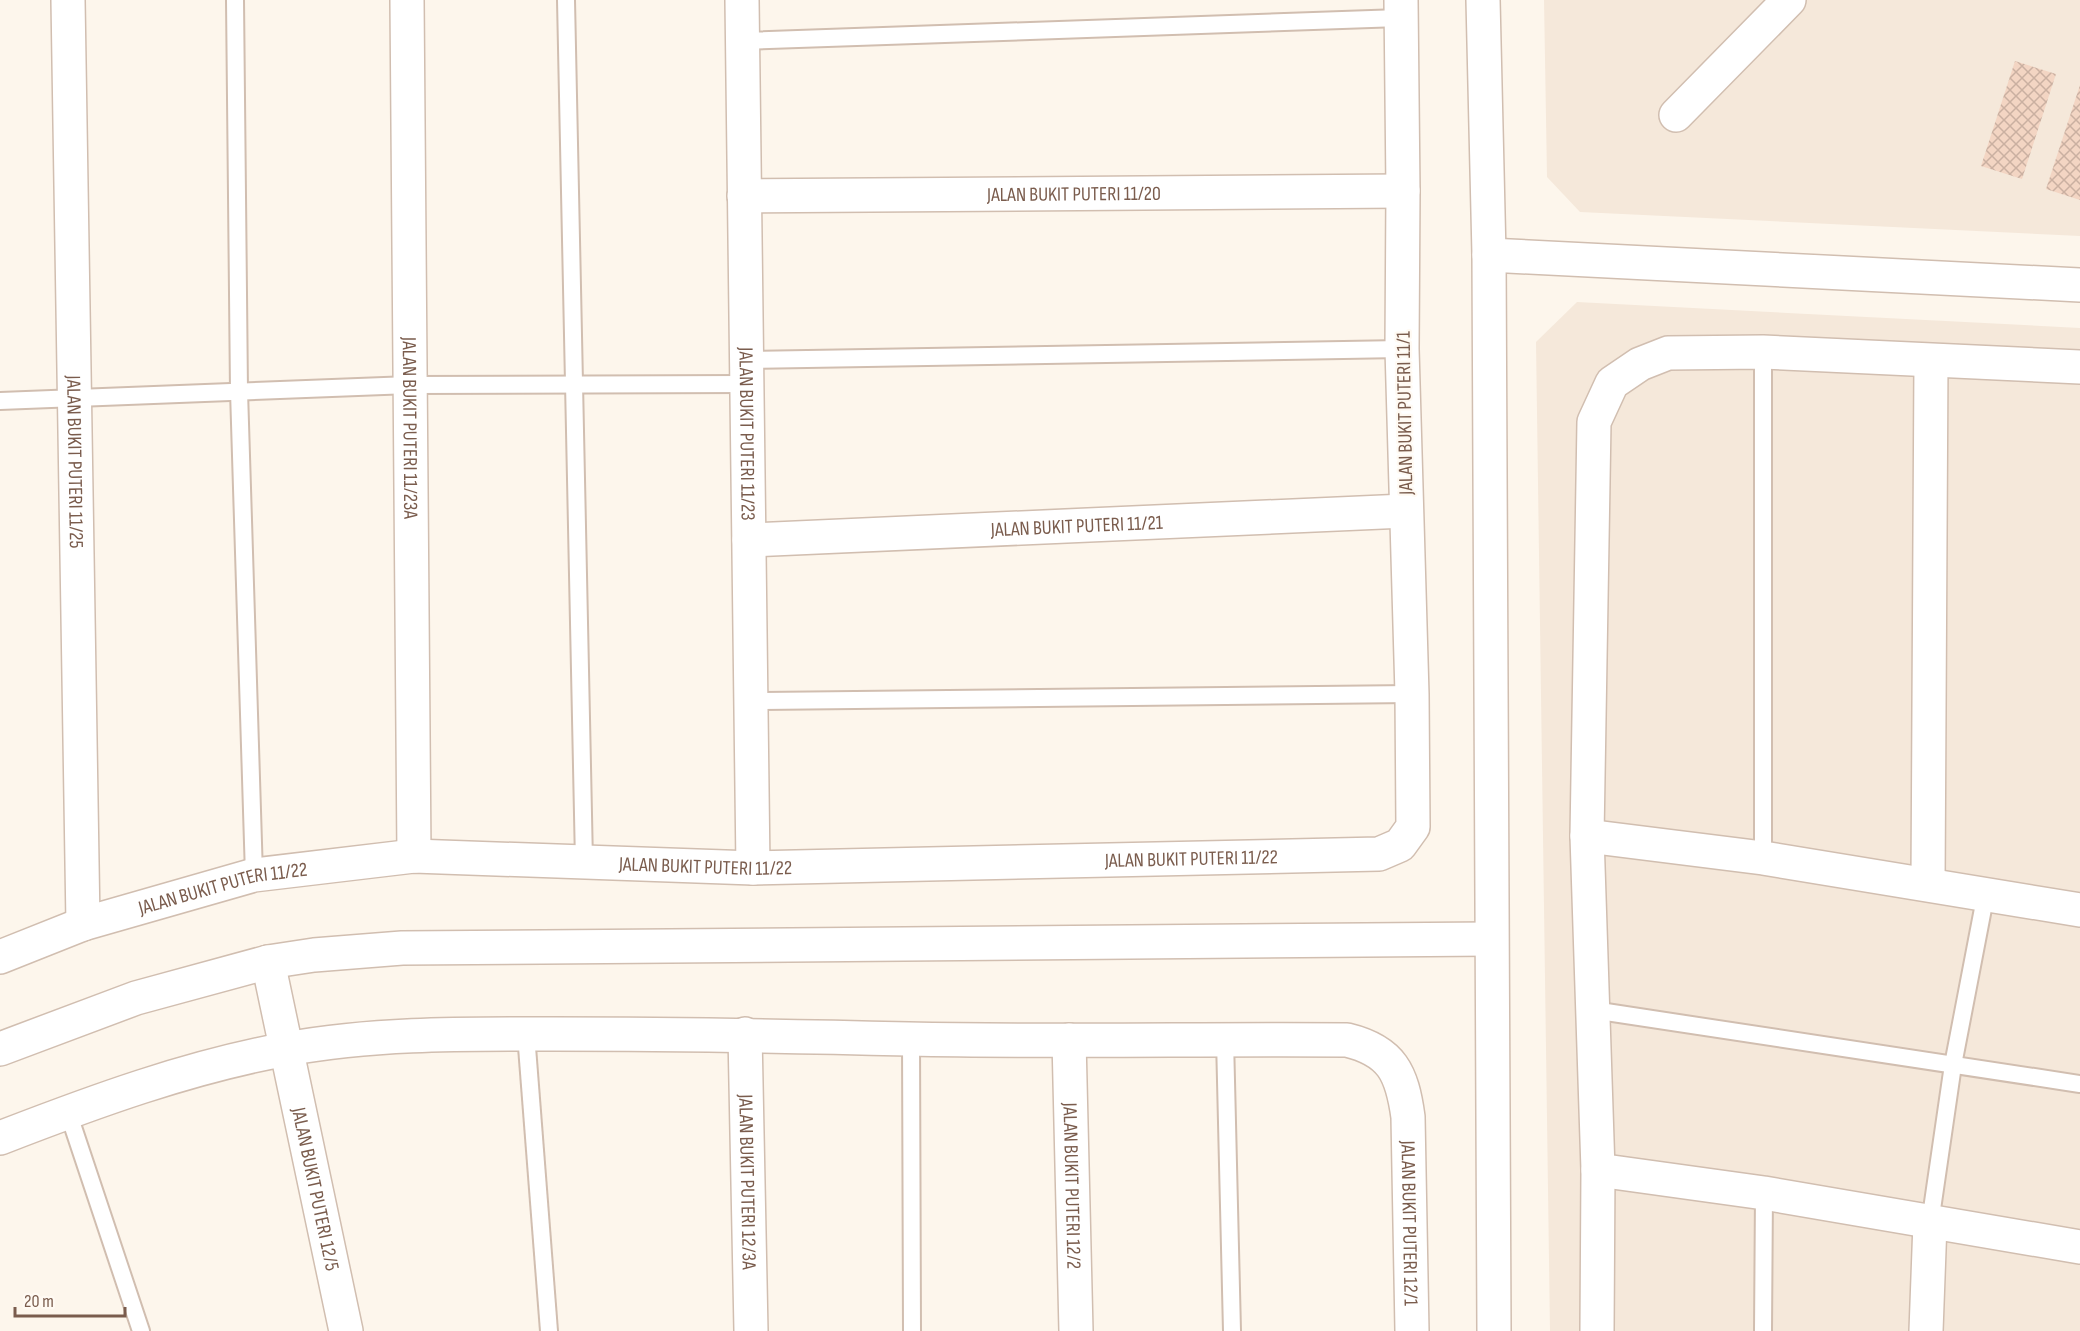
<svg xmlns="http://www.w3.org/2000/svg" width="2080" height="1331" font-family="'Sofia Sans Condensed',sans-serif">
	<defs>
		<pattern id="building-cross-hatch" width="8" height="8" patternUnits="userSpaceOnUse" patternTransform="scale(1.5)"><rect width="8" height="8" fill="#f3d5c3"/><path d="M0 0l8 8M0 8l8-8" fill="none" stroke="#cab0a1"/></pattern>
	</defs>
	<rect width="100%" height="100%" fill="#fdf6ec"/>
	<g fill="#f5e8da">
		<path d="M1544,0H2080V236L1580,212L1547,177Z"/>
		<path d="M1577,302L2080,328V1331H1550L1536,342Z"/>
	</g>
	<g fill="url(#building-cross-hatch)">
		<path d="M2015,61L2056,74L2022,179L1981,166Z"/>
		<path d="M2080,85V200L2046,189Z"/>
	</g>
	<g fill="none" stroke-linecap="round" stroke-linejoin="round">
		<defs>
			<g id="service">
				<path d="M235,0L239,391L254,875"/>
				<path d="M566,0L584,862"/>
				<path d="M743,41L1400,18"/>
				<path d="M1763,352V858"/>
				<path d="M747,360L1402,349"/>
				<path d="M0,401L410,385L747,384"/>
				<path d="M751,701L1412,694"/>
				<path d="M1593,1010L2080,1084"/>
				<path d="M526,1034L549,1331"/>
				<path d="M911,1039L912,1331"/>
				<path d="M1225,1039L1232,1331"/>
				<path d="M68,1112L141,1331"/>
				<path d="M1930,1223L1953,1065L1986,893"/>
				<path d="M1763,1331L1764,1193"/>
			</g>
			<g id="minor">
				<path id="s1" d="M68,0L83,924"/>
				<path id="s2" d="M407,0L414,856"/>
				<path id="s3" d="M742,0L753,868"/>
				<path d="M1483,0L1489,255L1494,1331"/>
				<path d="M1676,115L1789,0"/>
				<path id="s4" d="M744,196L1403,191"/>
				<path d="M1489,255L2080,285"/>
				<path id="s5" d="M749,540L1405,511"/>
				<path d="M1587,836L1763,858L2080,910"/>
				<path d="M1928,883L1931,361"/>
				<path id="s6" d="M0,957L83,924L254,875L414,856L753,868L1379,854L1400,845L1413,827L1412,694L1402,349L1403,191L1401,0"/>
				<path id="s7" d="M268,962L346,1331"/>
				<path id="s8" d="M745,1034L751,1331"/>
				<path id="s9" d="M1069,1040L1076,1331"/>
				<path d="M0,1049L136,998L268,962L314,955L402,948L543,947L1491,939"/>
				<path id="s10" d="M0,1138C93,1102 188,1067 287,1049C375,1033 464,1034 553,1034C672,1034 790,1036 909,1039C1055,1042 1201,1039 1347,1040C1392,1051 1402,1073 1408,1117L1412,1331"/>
				<path d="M1598,1170L1764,1193L2080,1247"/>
				<path d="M1597,1331L1598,1170L1587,836L1594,422L1612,383L1640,364L1668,353L1763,352L2080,367"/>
				<path d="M1926,1331L1930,1223"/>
			</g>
		</defs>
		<use href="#service" stroke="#d1beb0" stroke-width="20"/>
		<use href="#minor" stroke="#d1beb0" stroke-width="36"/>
		<use href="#service" stroke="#fff" stroke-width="16"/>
		<use href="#minor" stroke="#fff" stroke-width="33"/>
	</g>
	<g text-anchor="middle" stroke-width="4.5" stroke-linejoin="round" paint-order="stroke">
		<g font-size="20" fill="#7a5c4d" stroke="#fffaf3">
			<text dy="7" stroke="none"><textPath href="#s4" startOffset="330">JALAN BUKIT PUTERI 11/20</textPath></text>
			<text transform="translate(1404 413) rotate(-91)" y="7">JALAN BUKIT PUTERI 11/1</text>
			<text dy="7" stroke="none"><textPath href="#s2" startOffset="428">JALAN BUKIT PUTERI 11/23A</textPath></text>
			<text dy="7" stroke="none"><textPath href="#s3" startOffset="434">JALAN BUKIT PUTERI 11/23</textPath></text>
			<text dy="7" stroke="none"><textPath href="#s1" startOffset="462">JALAN BUKIT PUTERI 11/25</textPath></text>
			<text dy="7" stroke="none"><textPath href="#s5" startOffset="328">JALAN BUKIT PUTERI 11/21</textPath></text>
			<text dy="7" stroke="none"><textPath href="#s6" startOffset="1206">JALAN BUKIT PUTERI 11/22</textPath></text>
			<text dy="7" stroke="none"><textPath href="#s6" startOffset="720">JALAN BUKIT PUTERI 11/22</textPath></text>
			<text dy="7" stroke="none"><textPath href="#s6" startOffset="234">JALAN BUKIT PUTERI 11/22</textPath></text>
			<text dy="7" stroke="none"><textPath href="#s8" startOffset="148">JALAN BUKIT PUTERI 12/3A</textPath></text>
			<text dy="7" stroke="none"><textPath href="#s9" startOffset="146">JALAN BUKIT PUTERI 12/2</textPath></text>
			<text dy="7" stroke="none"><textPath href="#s7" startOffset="232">JALAN BUKIT PUTERI 12/5</textPath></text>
			<text dy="7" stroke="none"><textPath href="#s10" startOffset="1575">JALAN BUKIT PUTERI 12/1</textPath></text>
		</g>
	</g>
	<path d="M15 1307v9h110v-9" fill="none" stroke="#7a5c4d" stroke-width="3"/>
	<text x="24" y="1307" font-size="18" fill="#7a5c4d" stroke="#fffaf3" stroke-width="4.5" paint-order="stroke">20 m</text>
</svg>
